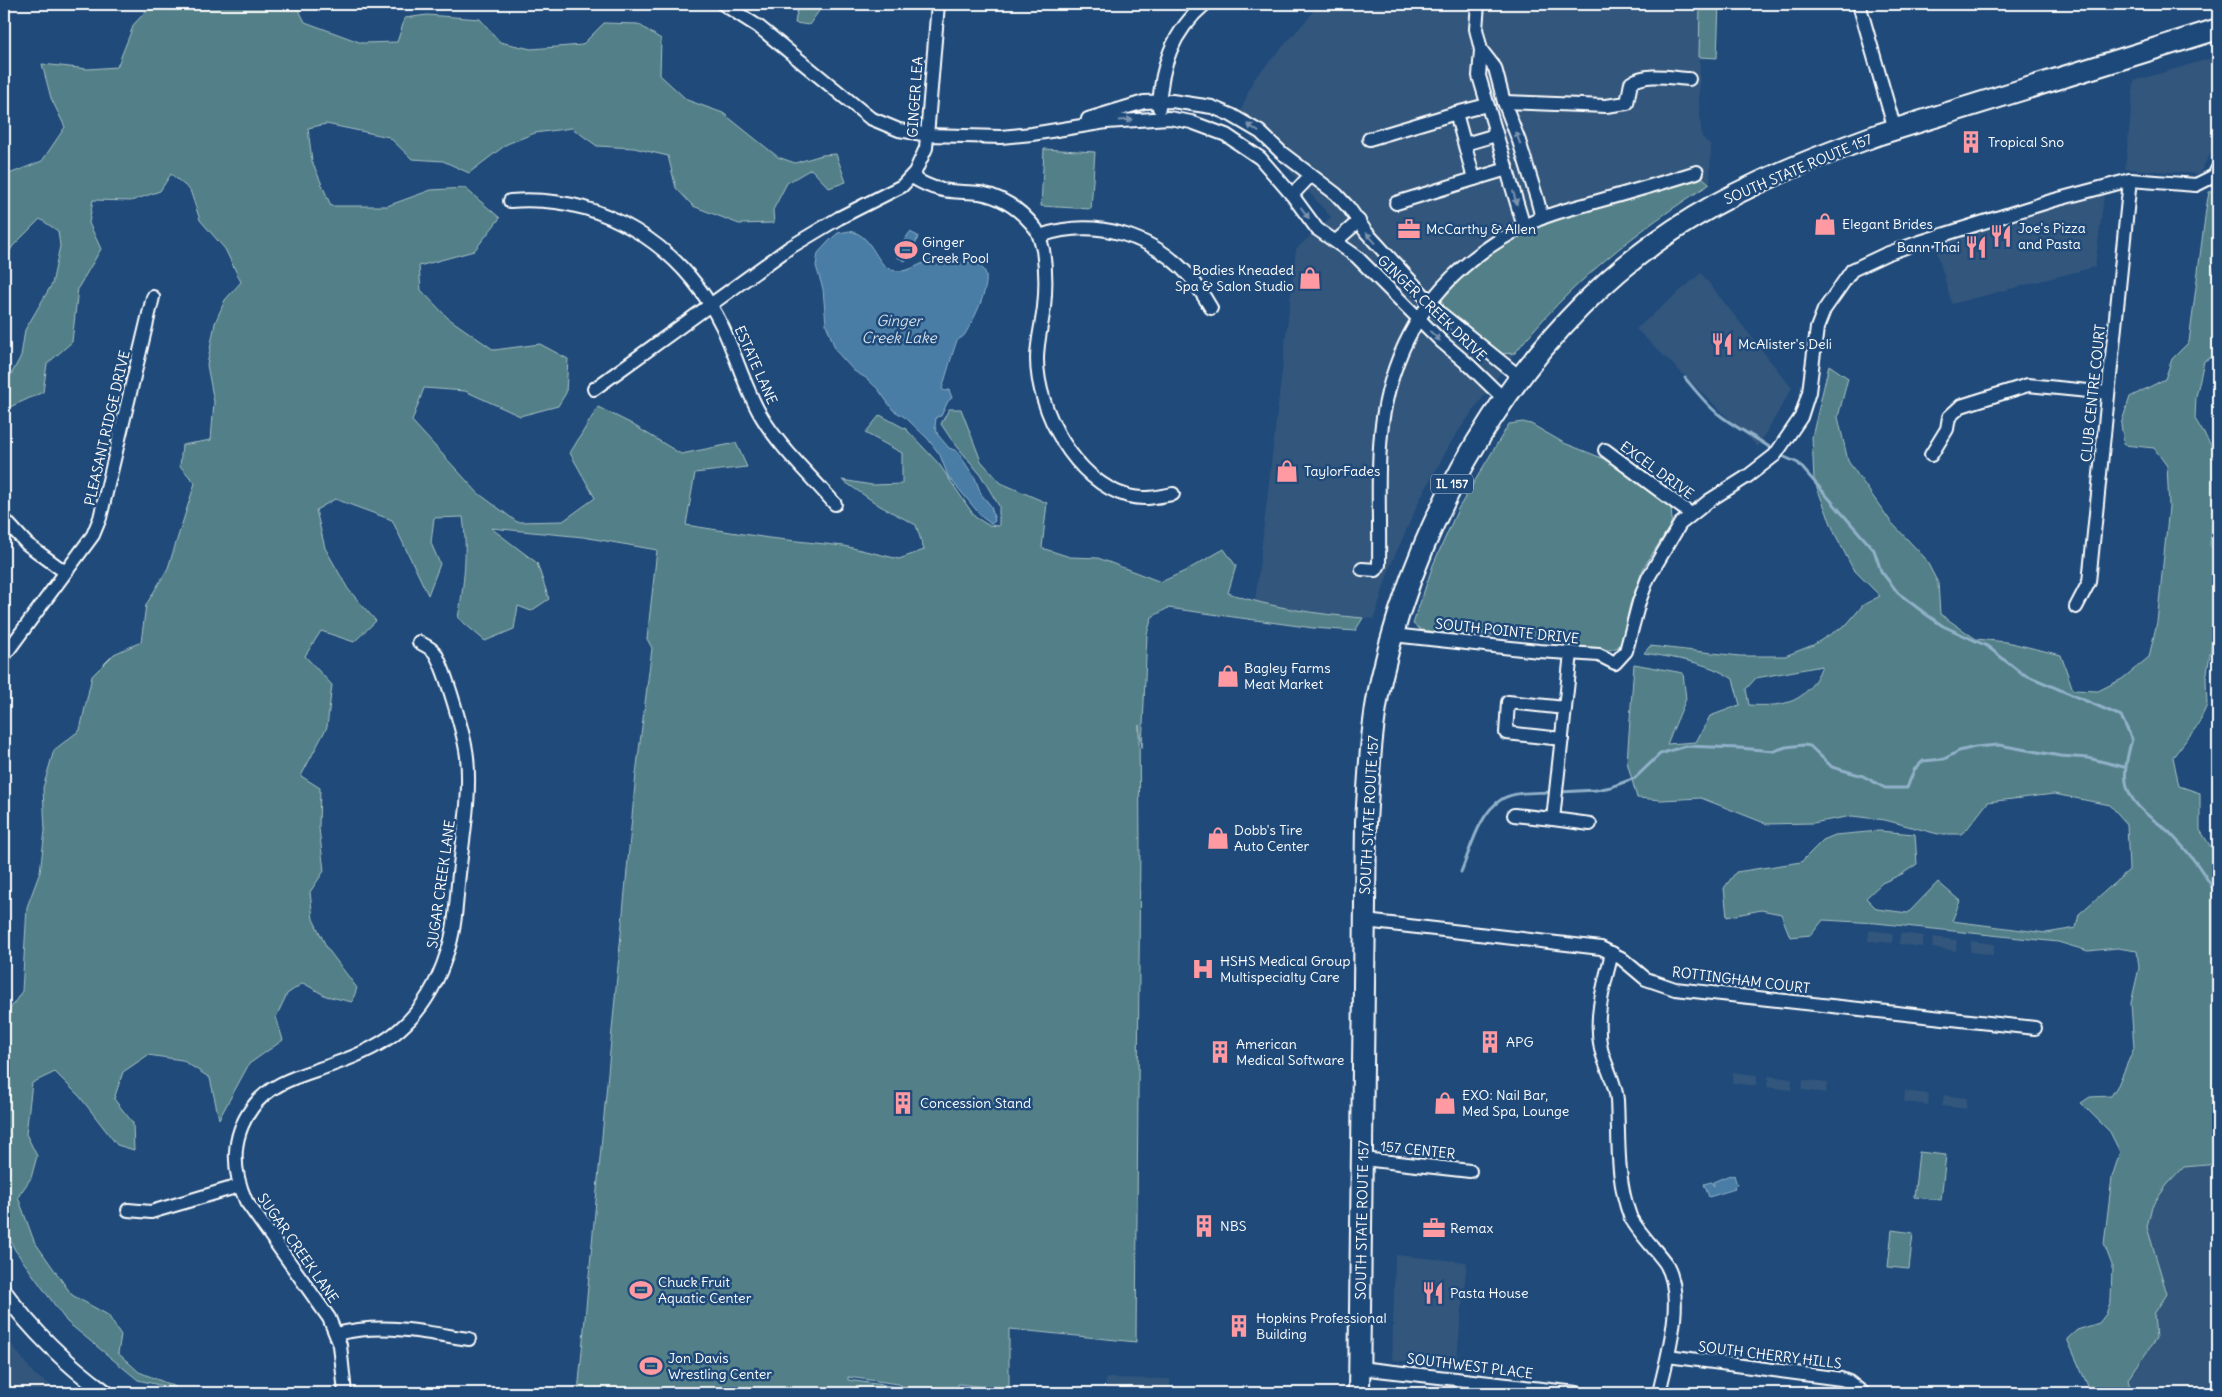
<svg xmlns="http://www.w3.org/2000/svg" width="2222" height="1397" font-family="Delius,sans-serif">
	<rect width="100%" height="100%" fill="#1f4a7a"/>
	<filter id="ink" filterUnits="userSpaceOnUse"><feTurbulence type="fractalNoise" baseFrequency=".02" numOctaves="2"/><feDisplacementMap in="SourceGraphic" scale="10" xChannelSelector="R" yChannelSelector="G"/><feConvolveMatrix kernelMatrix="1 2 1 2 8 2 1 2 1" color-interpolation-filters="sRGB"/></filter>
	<g filter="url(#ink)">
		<g fill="#33567c">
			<path d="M1317,4H1700L1701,11L1699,101L1702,137L1711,145L1710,184L1666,211L1604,260L1554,307L1515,353L1453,439L1421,497L1390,567L1374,619L1317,614L1255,602L1296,249L1331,217L1287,168L1260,144L1235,126L1253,80L1310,16Z"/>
			<path d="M2218,56V140L2199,174L2125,169L2134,81Z"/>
			<path d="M2105,189L2095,267L1952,304L1934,243Z"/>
			<path d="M1701,273L1792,388L1758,447L1636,329Z"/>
			<path d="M2218,928V1393H2104Z"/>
			<path d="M1869,930L1893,933L1892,943L1868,941Z"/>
			<path d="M1900,933L1924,936L1922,947L1899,944Z"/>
			<path d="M1933,937L1957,940L1956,951L1932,948Z"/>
			<path d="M1971,941L1995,944L1993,955L1970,952Z"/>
			<path d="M1733,1072L1757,1075L1756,1086L1732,1083Z"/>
			<path d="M1768,1076L1792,1079L1791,1090L1767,1087Z"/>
			<path d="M1803,1080L1827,1082L1826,1093L1802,1090Z"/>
			<path d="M1905,1091L1929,1094L1928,1105L1904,1102Z"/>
			<path d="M1944,1095L1967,1098L1966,1109L1942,1106Z"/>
			<path d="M1395,1255L1467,1262L1456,1367L1392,1360Z"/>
			<path d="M4,1334L34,1374L62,1393H4Z"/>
			<path d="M1106,1378L1170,1379V1393H1106Z"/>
		</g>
		<g fill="#538088" stroke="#a9c0c4" fill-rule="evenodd">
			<path d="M153,4H296L305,22L362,43L397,42L405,18L427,15L480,19L500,42L531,49L582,45L604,23L638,24L661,39L660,75L687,100L723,113L778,157L795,163L822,155L836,154L846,182L829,188L811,169L787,183L773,210L774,223L739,224L693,206L676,188L668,156L634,148L597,146L572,128L535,133L507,144L469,173L443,161L412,159L389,137L326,124L308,128L312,161L331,206H387L431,190L465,188L500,218L474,251L419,266L421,290L448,318L494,350L540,344L568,359L566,393L558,406L520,416L465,391L424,388L412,421L478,493L517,522L563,521L595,498L570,453L598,407L630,423L681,454L736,443L747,467L695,473L686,525L769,538L844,546L899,559L924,550L916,525L880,506L842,480L872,485L902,484V453L865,433L880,415L906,429L939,464L975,517L988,525L999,526V506L980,474L951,439L941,424L949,409H961L981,461L1001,483L1047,503L1042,548L1070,557L1098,558L1161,582L1185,571L1224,549L1236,566L1228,593C1272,608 1317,614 1363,618L1355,631L1313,628L1168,608L1152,617L1147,634L1142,748L1139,725L1140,845L1136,1342L1009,1329V1393H985V1387L958,1384L957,1393H915L898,1384L848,1377V1380L897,1387L910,1393H578L636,774L652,648L647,639L657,550L583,537L491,528L537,563L549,599L531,611L518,606L514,629L485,641L458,618C464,585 468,550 463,517L434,518L431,543L440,564L428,595L392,520L335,499L316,510L325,548L348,589L376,621L354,642L321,631L305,656L332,685L327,727L301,776L320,788L319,828L324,871L310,892L313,919L327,948L357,988L352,1002L326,996L303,983L287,994L276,1017L283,1040L249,1064L219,1119L210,1078L182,1060L148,1055L123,1072L114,1099L133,1123L134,1150L117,1145L80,1097L55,1072L32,1083L26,1134L37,1156L31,1178L18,1197L34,1241L72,1295L108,1315L121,1335L118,1353L139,1372L176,1387L163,1386L138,1380L67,1322L15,1250L4,1228V1014L8,1012L22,991L27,907L40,872L45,831L43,788L54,750L80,730L92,676L114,654L141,642L146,605L168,568L195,483L180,466L182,445L211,440L214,402L207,365L215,323L225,300L241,282L225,249L200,220L190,190L171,174L160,191L131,201L93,200L89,223L101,249L78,288L72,342L47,364L43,392L10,407L4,401V388L21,356L25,330L52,284L60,246L58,231L40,219L13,246L4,260V176L42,161L65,127L51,98L42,64L88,69L117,67L134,24Z"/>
			<path d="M798,4H824L809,25L795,23Z"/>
			<path d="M1700,4H1719L1717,58L1699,57Z"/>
			<path d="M1044,149L1095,152L1091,209L1041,206Z"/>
			<path d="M1702,177L1710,184C1637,230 1568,285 1515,353L1498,354L1446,310L1441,300L1465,272L1488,253L1516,237L1551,221Z"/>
			<path d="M2218,190V211L2211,259L2215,281L2218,283V309L2215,316L2218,318V354L2204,361L2196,397L2195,419L2214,450V503L2210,546L2218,551V606L2206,679L2207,705L2198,725L2173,757L2179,786L2200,793V830L2218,858V1164L2184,1167L2167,1185L2152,1206L2147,1227L2167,1294L2154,1314L2156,1339L2128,1379L2131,1393H2091L2067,1339L2077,1330L2099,1323L2106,1314L2111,1300L2112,1265L2104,1244L2112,1177L2120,1152L2110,1132L2081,1103L2090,1097L2111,1096L2118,1085L2134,1048L2131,1003L2139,968L2137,951L2117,948L2088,951L2058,942L1876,923L1823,920L1811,935L1790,937L1781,914L1761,910L1727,917L1724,888L1736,872L1801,862L1823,840L1835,835L1879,831L1915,834L1917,864L1902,874L1882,883L1866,898L1877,909L1908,913L1938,882L1960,901L1952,921L2046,933L2076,928L2079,914L2129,870L2127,824L2110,805L2054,794L1988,802L1967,829L1961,834H1938L1885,820L1852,816L1813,823L1767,824L1701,798L1662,800L1637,798L1627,762L1634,664L1683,673L1686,699L1667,744L1696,742L1710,716L1740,705L1733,679C1708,662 1674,658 1644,653L1650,646L1740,656H1785L1813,645L1847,624L1863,605L1880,596L1853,569L1835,534L1814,480L1812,437L1829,365L1848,378L1838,417L1848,461L1891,522L1925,558L1938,583L1940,614L1976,639L2007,642L2061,655L2073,690L2098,691L2122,679L2149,657L2157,622L2169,507L2167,466L2154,448L2124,445L2121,424L2130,397L2165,379L2172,359L2189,342L2206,209L2209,192ZM1822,666C1807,703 1786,707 1749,705L1746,689L1756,678Z"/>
			<path d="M1523,422L1531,424L1564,443L1607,460L1671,508L1672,520L1670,526L1644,567L1630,604L1623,639L1618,647L1611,650L1590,649L1566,642L1483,634L1472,637L1421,630L1413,624L1433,565L1458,509L1509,424Z"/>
			<path d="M1919,1152L1946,1155L1941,1200L1914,1197Z"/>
			<path d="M1892,1230L1913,1233L1909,1269L1888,1267Z"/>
		</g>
		<g fill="#487da5" stroke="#91b1c9">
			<path d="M850,231C876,236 874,269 897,271C912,273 926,257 941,259C947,260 942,261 948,262C959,264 975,258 984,270C993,282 973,322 965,334C963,338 959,338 957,341C955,344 944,383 942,389L945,391L949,390L952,398L948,401L941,416L936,417L935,427L938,435L949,448L957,451L975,478L981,494L991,506L995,521L991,524L982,517L948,476L940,455L928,439L906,418L893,410L878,389L866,378L854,371L836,351L826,324L823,289L816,266L818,253L830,240L838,233Z"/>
			<path d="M910,232L918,236L915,246L905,261L897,257L901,245Z"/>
			<path d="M1730,1175L1731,1176L1734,1175L1737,1185L1734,1186L1735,1189L1709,1197L1704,1184L1711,1182L1714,1186L1713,1182Z"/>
		</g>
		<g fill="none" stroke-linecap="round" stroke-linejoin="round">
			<g stroke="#91b1c9" stroke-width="3">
				<path d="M1685,378C1695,390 1705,403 1717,413C1735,428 1756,437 1775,451"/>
				<path d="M1780,455L1798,463L1874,550L1881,571L1898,593L1927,615L1943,626L1987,646L2021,673L2121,716L2132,739C2124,767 2119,789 2143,811C2151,819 2162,825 2170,833C2189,852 2206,874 2218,898"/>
				<path d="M1560,792L1596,790L1611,787L1635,778L1660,754L1685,746L1739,748L1774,751L1786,747L1803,745L1810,746L1832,767L1863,776L1885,788H1907L1914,770L1923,761L1944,759L1959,751L1975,747L1999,745L2060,756L2088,758L2124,767"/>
				<path d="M1461,872C1471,848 1479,813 1502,799C1516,791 1536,793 1552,792"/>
			</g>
			<defs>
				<g id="minor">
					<path d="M723,4L759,27L870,118L899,130L928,135L1001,137L1032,134L1106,122L1169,118L1191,122L1226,135L1260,158L1292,195L1317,229L1356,256L1442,342L1470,366L1505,400"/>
					<path d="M1478,4L1476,29L1481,50L1479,76L1524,227"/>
					<path d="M1859,4L1895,130"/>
					<path d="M1481,50L1495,68L1504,102L1519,141L1537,199L1542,218"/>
					<path d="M1504,102L1606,106L1627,103L1631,83C1647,72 1671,78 1689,79"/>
					<path d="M1487,105L1456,113L1474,179L1507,169"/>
					<path d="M1159,108C1161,66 1172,32 1205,4"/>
					<path d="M1088,119L1144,102L1172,101L1212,107L1231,115L1260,132L1282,153L1336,194L1349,208L1366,232L1440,313L1521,378"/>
					<path d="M1369,139L1456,113"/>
					<path d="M1465,144L1496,135"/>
					<path d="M912,177C920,182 929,187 939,189C953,193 966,191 980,193C1003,197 1022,211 1036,229C1040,236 1041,243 1043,250C1046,269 1046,288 1044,307C1042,325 1037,341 1037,359C1037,411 1076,482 1128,496C1144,500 1158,497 1173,494"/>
					<path d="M1292,195L1311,175"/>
					<path d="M510,201C602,194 682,245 722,326C736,355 744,386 760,414C779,447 810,475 835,504"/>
					<path d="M1396,203L1474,179"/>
					<path d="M1040,236C1095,217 1154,235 1192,279C1199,288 1205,298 1211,308"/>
					<path d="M1336,241L1359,221"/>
					<path d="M594,389L789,248L839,218L902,186L915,172L926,148L938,4"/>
					<path d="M1605,450L1691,514"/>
					<path d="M1931,455L1947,429L1949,417L1961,406L2028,385L2108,393"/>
					<path d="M4,519L27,544L65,572"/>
					<path d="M1362,569L1376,570L1379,565C1380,516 1376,465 1383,417C1398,323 1452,259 1537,220C1554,212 1574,208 1591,203C1627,193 1662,183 1697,172"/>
					<path d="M2076,607L2089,582L2130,180L2196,185L2214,176L2218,168"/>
					<path d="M1393,635L1539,651L1599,655L1615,663L1626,651L1639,602L1648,578L1680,524L1710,500L1748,476L1775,455L1801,417L1809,392L1817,328L1824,310L1852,270L1886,254L1920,242L2051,201L2130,180"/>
					<path d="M4,656L93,535L100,518L153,297"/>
					<path d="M1562,739L1506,733L1508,702L1565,708"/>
					<path d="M1514,815L1553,819L1571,653"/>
					<path d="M1553,819L1590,824"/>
					<path d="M1365,921L1601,948L1621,958L1646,979L1675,989L2035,1028"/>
					<path d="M1612,953C1604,985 1594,1016 1601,1049C1605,1066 1616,1083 1617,1100C1619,1138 1616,1179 1630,1216C1633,1226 1657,1251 1666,1264C1686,1298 1667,1357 1659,1393"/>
					<path d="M1363,1159L1470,1171"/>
					<path d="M128,1210L151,1212L239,1186"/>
					<path d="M336,1334C384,1322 421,1332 469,1339"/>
					<path d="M1668,1356L1841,1379L1849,1382L1863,1393"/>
					<path d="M1360,1368L1577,1393"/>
					<path d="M345,1393L340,1345L329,1318L246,1201C232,1170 231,1137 252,1108C271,1081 304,1075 334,1064C357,1056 381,1046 400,1029C423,1009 438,982 447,953C456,928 456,900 459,874C463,836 471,796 467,757C465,737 445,669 435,653C432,648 424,645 419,642"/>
				</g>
				<path id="tertiary" d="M4,1292C33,1332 66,1364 106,1393"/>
				<path id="primary" d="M1359,1393L1366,822C1369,774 1371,726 1381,680C1421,500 1534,313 1694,217C1752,182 1816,157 1880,134L2218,29"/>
			</defs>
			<use href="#minor" stroke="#fff" stroke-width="16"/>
			<use href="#tertiary" stroke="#fff" stroke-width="19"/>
			<use href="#primary" stroke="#fff" stroke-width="24"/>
			<use href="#minor" stroke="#1f4a7a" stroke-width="12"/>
			<use href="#tertiary" stroke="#1f4a7a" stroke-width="15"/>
			<use href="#primary" stroke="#1f4a7a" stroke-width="20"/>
		</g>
		<defs><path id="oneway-solid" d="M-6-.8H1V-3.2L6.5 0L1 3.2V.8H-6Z" transform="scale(1.25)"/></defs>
		<g fill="#7992af">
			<use href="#oneway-solid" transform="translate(1126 120) rotate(-4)"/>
			<use href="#oneway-solid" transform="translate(1253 128) rotate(-145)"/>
			<use href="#oneway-solid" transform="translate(1518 138) rotate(-111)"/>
			<use href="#oneway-solid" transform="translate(1515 198) rotate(74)"/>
			<use href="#oneway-solid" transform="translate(1305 213) rotate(54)"/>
			<use href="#oneway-solid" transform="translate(1371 238) rotate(-132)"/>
			<use href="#oneway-solid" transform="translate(1435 336) rotate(44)"/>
		</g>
	</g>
	<defs>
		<symbol id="building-bare" viewBox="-9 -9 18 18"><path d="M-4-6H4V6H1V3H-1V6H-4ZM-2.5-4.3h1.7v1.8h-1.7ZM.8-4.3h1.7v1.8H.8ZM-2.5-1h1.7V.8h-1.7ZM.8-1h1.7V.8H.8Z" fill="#ff9aa2" stroke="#1f4a7a" stroke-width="2.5" paint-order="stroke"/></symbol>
		<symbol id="shop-bare" viewBox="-9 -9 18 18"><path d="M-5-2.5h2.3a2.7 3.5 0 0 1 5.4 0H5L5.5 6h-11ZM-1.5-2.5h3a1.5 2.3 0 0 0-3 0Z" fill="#ff9aa2" stroke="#1f4a7a" stroke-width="2.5" paint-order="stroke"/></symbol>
		<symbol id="office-bare" viewBox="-9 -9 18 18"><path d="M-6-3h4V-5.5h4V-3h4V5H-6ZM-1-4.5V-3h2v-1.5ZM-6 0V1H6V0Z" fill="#ff9aa2" stroke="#1f4a7a" stroke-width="2.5" paint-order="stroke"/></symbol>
		<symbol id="restaurant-bare" viewBox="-9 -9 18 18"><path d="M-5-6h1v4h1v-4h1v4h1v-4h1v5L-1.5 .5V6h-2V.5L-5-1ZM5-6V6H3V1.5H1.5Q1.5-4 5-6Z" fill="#ff9aa2" stroke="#1f4a7a" stroke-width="2.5" paint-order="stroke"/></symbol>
		<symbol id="stadium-bare" viewBox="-9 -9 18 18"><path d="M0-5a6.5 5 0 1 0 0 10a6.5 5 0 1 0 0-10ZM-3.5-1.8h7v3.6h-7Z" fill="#ff9aa2" stroke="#1f4a7a" stroke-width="2.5" paint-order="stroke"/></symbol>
		<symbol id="hospital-bare" viewBox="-9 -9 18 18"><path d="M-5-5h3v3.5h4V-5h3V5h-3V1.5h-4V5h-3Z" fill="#ff9aa2" stroke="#1f4a7a" stroke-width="2.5" paint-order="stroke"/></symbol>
	</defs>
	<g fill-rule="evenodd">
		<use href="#building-bare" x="1955" y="126" width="32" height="32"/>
		<use href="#shop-bare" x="1809" y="208" width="32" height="32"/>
		<use href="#office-bare" x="1393" y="213" width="32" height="32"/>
		<use href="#restaurant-bare" x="1985" y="220" width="32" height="32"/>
		<use href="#restaurant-bare" x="1960" y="231" width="32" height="32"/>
		<use href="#stadium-bare" x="890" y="234" width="32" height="32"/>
		<use href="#shop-bare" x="1294" y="262" width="32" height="32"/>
		<use href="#restaurant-bare" x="1706" y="328" width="32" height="32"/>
		<use href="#shop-bare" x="1271" y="455" width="32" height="32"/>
		<use href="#shop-bare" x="1212" y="660" width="32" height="32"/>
		<use href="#shop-bare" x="1202" y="822" width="32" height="32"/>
		<use href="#hospital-bare" x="1187" y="953" width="32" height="32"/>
		<use href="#building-bare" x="1474" y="1026" width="32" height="32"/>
		<use href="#building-bare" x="1204" y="1036" width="32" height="32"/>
		<use href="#building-bare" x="887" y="1087" width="32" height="32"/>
		<use href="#shop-bare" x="1429" y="1087" width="32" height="32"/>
		<use href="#building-bare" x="1188" y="1210" width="32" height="32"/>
		<use href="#office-bare" x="1418" y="1212" width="32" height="32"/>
		<use href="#stadium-bare" x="625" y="1274" width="32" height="32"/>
		<use href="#restaurant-bare" x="1417" y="1277" width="32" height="32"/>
		<use href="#building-bare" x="1223" y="1310" width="32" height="32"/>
		<use href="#stadium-bare" x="635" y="1350" width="32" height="32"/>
	</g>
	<g text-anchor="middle" stroke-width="5" stroke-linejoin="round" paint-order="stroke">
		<rect fill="#1f4a7a" stroke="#bcc9d7" stroke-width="1" x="1431" y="474.5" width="42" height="19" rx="4"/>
		<g font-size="12" font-weight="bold" fill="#fff">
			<text x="1452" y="488">IL 157</text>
		</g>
		<g font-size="14" fill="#fff" stroke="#1f4a7a">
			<text transform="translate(915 97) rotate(-86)" y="5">GINGER LEA</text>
			<text transform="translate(1798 169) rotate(-23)" y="5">SOUTH STATE ROUTE 157</text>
			<text transform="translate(1432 308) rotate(44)" y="5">GINGER CREEK DRIVE</text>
			<text transform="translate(756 365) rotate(66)" y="5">ESTATE LANE</text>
			<text transform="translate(2093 393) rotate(-84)" y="5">CLUB CENTRE COURT</text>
			<text transform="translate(107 428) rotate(-77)" y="5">PLEASANT RIDGE DRIVE</text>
			<text transform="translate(1657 470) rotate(36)" y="5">EXCEL DRIVE</text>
			<text transform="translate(1507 631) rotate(6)" y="5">SOUTH POINTE DRIVE</text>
			<text transform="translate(1369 815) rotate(-87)" y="5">SOUTH STATE ROUTE 157</text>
			<text transform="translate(441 884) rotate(-82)" y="5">SUGAR CREEK LANE</text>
			<text transform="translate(1741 980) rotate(7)" y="5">ROTTINGHAM COURT</text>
			<text transform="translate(1418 1150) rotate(6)" y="5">157 CENTER</text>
			<text transform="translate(1362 1220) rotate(-89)" y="5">SOUTH STATE ROUTE 157</text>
			<text transform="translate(298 1248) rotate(55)" y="5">SUGAR CREEK LANE</text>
			<text transform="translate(1770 1355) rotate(7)" y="5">SOUTH CHERRY HILLS</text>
			<text transform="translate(1470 1366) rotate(7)" y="5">SOUTHWEST PLACE</text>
		</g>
		<g font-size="14" fill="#fff" stroke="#1f4a7a" text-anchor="start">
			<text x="1988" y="147">Tropical Sno</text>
			<text x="1842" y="229">Elegant Brides</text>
			<text x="2018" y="233">Joe's Pizza<tspan x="2018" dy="16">and Pasta</tspan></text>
			<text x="1426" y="234">McCarthy &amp; Allen</text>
			<text x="922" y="247">Ginger<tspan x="922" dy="16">Creek Pool</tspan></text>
			<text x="1960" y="252" text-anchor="end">Bann Thai</text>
			<text x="1294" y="275" text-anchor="end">Bodies Kneaded<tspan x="1294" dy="16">Spa &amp; Salon Studio</tspan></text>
			<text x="1738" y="349">McAlister's Deli</text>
			<text x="1304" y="476">TaylorFades</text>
			<text x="1244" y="673">Bagley Farms<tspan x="1244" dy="16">Meat Market</tspan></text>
			<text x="1234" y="835">Dobb's Tire<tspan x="1234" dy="16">Auto Center</tspan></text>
			<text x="1220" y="966">HSHS Medical Group<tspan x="1220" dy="16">Multispecialty Care</tspan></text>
			<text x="1506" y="1047">APG</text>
			<text x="1236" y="1049">American<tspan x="1236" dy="16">Medical Software</tspan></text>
			<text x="1462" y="1100">EXO: Nail Bar,<tspan x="1462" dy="16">Med Spa, Lounge</tspan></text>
			<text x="920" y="1108">Concession Stand</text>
			<text x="1220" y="1231">NBS</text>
			<text x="1450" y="1233">Remax</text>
			<text x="658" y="1287">Chuck Fruit<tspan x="658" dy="16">Aquatic Center</tspan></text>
			<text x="1450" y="1298">Pasta House</text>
			<text x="1256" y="1323">Hopkins Professional<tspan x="1256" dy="16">Building</tspan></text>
			<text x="668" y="1363">Jon Davis<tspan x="668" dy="16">Wrestling Center</tspan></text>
		</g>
		<g font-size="15" font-style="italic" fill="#d1dee8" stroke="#1f4a7a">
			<text x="899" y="326">Ginger<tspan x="899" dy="17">Creek Lake</tspan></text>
		</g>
	</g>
	<rect width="2222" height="1397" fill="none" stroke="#1f4a7a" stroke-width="20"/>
	<rect x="10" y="10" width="2202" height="1377" fill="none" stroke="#fff" stroke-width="2" filter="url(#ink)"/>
</svg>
